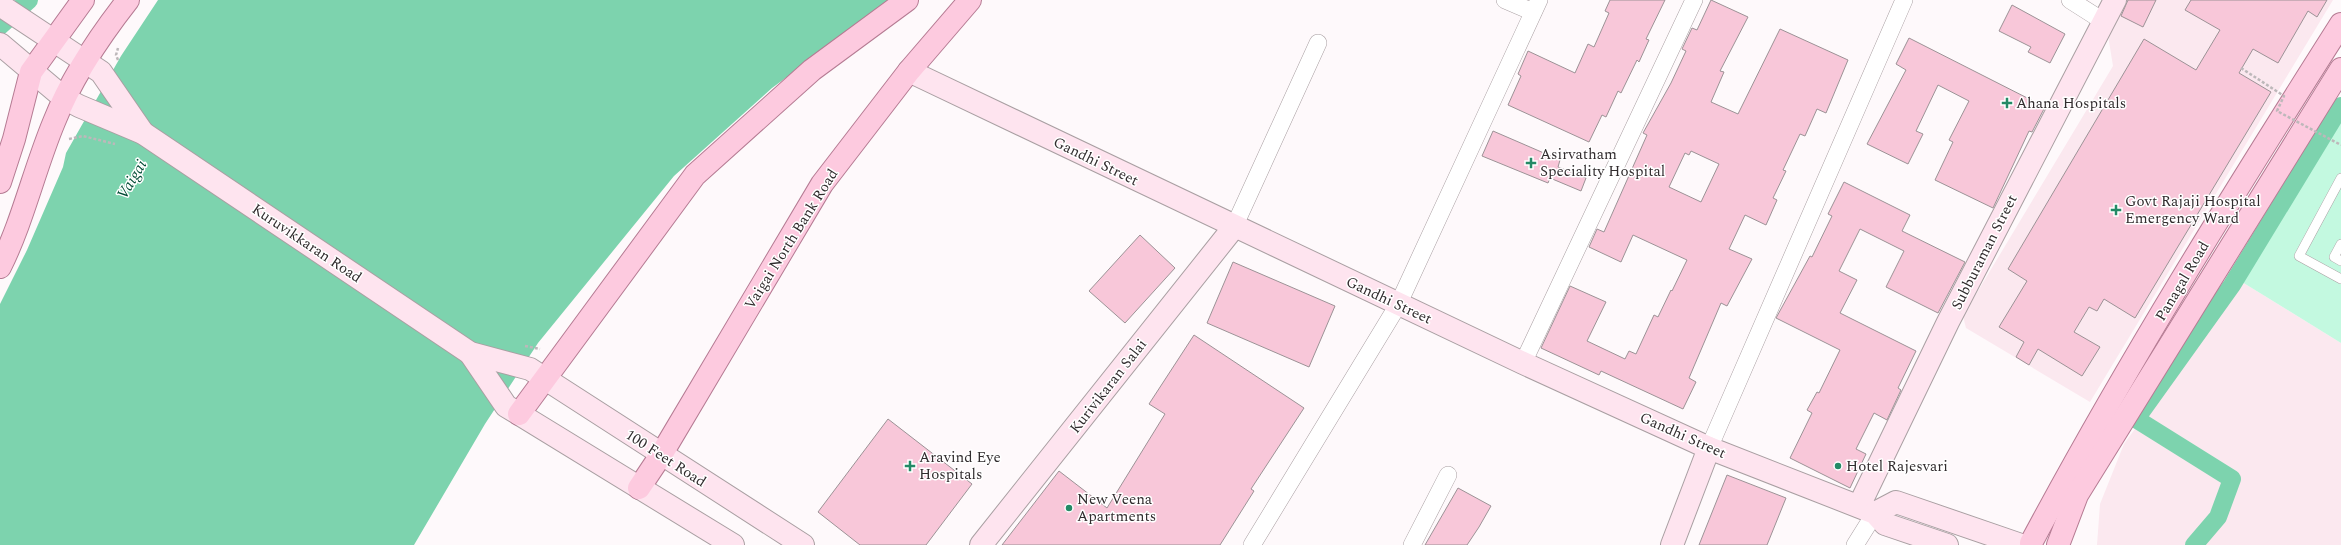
<svg xmlns="http://www.w3.org/2000/svg" width="2341" height="545" font-family="Spectral,serif">
	<rect width="100%" height="100%" fill="#fef9fb"/>
	<g fill="#fbe8ef">
		<path d="M2120,0H2333L2090,402L1966,328L1963,316L2113,66L2106,23Z"/>
		<path d="M2242,282L2341,343V545H2097L2100,504L2124,444Z"/>
	</g>
	<path fill="#c3f9e0" d="M2341,122V343L2242,282Z"/>
	<path fill="#7dd3ae" d="M158,0H891L772,88L674,176L538,343L485,424L414,545H0V304L27,250L63,167L66,153L121,56Z"/>
	<g fill="none" stroke-linecap="round" stroke-linejoin="round">
		<g stroke="#7dd3ae" stroke-width="18">
			<path d="M0,26L29,0"/>
			<path d="M2194,545L2218,517L2232,479L2136,419L2232,285L2341,106"/>
		</g>
	</g>
	<g fill="#f8c7d9" stroke="#9c9296" fill-rule="evenodd">
		<path d="M1610,0H1665L1646,39L1649,40L1639,62L1637,60L1621,93L1618,91L1606,117L1602,115L1589,142L1508,105L1521,76L1518,74L1528,51L1575,73L1588,44L1594,47L1609,13L1605,11Z"/>
		<path d="M1711,0L1748,17L1720,71L1724,72L1711,102L1738,114L1780,29L1848,60L1826,113L1817,109L1805,136L1800,134L1783,170L1786,171L1773,198L1777,200L1766,225L1745,215L1729,249L1752,259L1727,306L1721,303L1689,378L1696,382L1683,409L1601,371L1599,375L1541,348L1570,286L1606,302L1587,341L1625,359L1629,351L1636,354L1654,315L1658,317L1671,290L1672,291L1687,260L1633,235L1621,262L1589,247L1597,229L1604,232L1647,135L1643,133L1671,83L1686,51L1682,49L1692,28L1697,30ZM1691,151L1719,164L1701,202L1669,187L1685,153L1689,155Z"/>
		<path d="M2128,0H2156L2143,27L2121,16Z"/>
		<path d="M2191,0H2327L2317,17L2308,11L2278,63L2253,49L2239,73L2271,92L2135,318L2104,299L2097,311L2089,307L2074,332L2100,347L2082,376L2038,349L2029,365L2016,357L2024,342L1999,327L2027,281L2008,269L2144,39L2196,70L2220,30L2185,10Z"/>
		<path d="M2012,5L2065,34L2050,63L2028,52L2031,47L1999,31Z"/>
		<path d="M1909,38L2045,107L2032,132L2029,131L1993,208L1935,180L1953,142L1949,140L1969,101L1938,85L1916,131L1923,134L1908,164L1867,144L1906,70L1896,64Z"/>
		<path d="M1493,131L1560,160L1558,167L1586,178L1581,191L1550,178L1548,183L1482,156Z"/>
		<path d="M1844,182L1910,215L1902,231L1965,262L1938,313L1886,287L1904,251L1860,229L1839,271L1857,280L1840,313L1916,351L1898,388L1901,390L1887,420L1874,413L1856,449L1866,454L1850,488L1790,458L1812,413L1807,410L1817,392L1819,393L1840,350L1776,318L1810,256L1812,257L1832,216L1828,214Z"/>
		<path d="M1140,235L1175,268L1125,323L1089,291Z"/>
		<path d="M1233,262L1335,306L1309,367L1207,323Z"/>
		<path d="M1194,335L1304,408L1251,489L1254,491L1220,545H1002L1059,471L1107,508L1165,414L1149,404Z"/>
		<path d="M888,419L972,484L926,545H860L818,512Z"/>
		<path d="M1727,475L1786,498L1767,545H1699Z"/>
		<path d="M1458,488L1491,506L1479,527L1467,545H1425Z"/>
	</g>
	<g fill="none" stroke-linecap="round" stroke-linejoin="round">
		<defs>
			<g id="lane">
				<path d="M2341,178L2299,256L2341,279"/>
				<path d="M2341,244L2334,257L2341,261"/>
			</g>
			<g id="street">
				<path d="M1505,0L1533,12"/>
				<path d="M2070,0L2103,21"/>
				<path d="M1234,227L1318,43"/>
				<path d="M1523,363L1694,0"/>
				<path d="M1709,448L1904,0"/>
				<path d="M1252,545L1398,305L1539,0"/>
				<path d="M1412,545L1448,475"/>
				<path d="M1855,545L1875,513"/>
			</g>
			<g id="secondary">
				<path d="M0,5L101,72L143,133"/>
				<path d="M0,44L64,98L79,106L143,133L470,353L530,369L803,545"/>
				<path d="M909,71L1523,363L1709,448L1875,513L1885,524L1947,545"/>
				<path d="M470,353L506,406L733,545"/>
				<path d="M1859,506L1948,322L2115,0"/>
				<path d="M1875,513L1896,502L2021,545"/>
				<path d="M981,545L1234,227"/>
				<path d="M1672,545L1709,448"/>
			</g>
			<g id="primary">
				<path d="M0,182L14,139L31,72L83,0"/>
				<path d="M0,267C23,221 34,170 54,122C71,79 99,37 128,0"/>
				<path d="M519,414L695,175L812,70L907,0"/>
				<path d="M639,488L661,455L822,184L909,71L970,0"/>
				<path d="M2031,543C2126,365 2233,194 2341,24"/>
				<path d="M2058,545L2077,495L2341,69"/>
			</g>
		</defs>
		<use href="#lane" stroke="#a99fa2" stroke-width="10"/>
		<use href="#street" stroke="#a99fa2" stroke-width="18"/>
		<use href="#secondary" stroke="#a99fa2" stroke-width="24"/>
		<use href="#primary" stroke="#b57b93" stroke-width="24"/>
		<g stroke="#bdb8ba" stroke-width="2.5" stroke-dasharray="3 2" stroke-linecap="butt">
			<path d="M118,60L116,55L118,48"/>
			<path d="M69,139L83,136L115,144"/>
			<path d="M525,346L540,349"/>
		</g>
		<use href="#lane" stroke="#fff" stroke-width="9"/>
		<use href="#street" stroke="#fff" stroke-width="17"/>
		<use href="#secondary" stroke="#fee4ef" stroke-width="22"/>
		<use href="#primary" stroke="#fdcadf" stroke-width="22"/>
		<path stroke="#bdb8ba" stroke-width="2.5" stroke-dasharray="3 2" stroke-linecap="butt" d="M2241,68L2284,96L2277,111L2341,145"/>
	</g>
	<g fill="#248a66" stroke="#fff" stroke-width="1.5">
		<path d="M2005 97h4v4h4v4h-4v4h-4v-4h-4v-4h4z"/>
		<path d="M1529 157h4v4h4v4h-4v4h-4v-4h-4v-4h4z"/>
		<path d="M2114 204h4v4h4v4h-4v4h-4v-4h-4v-4h4z"/>
		<path d="M908 460h4v4h4v4h-4v4h-4v-4h-4v-4h4z"/>
		<circle cx="1838" cy="466" r="4"/>
		<circle cx="1069" cy="508" r="4"/>
	</g>
	<g text-anchor="middle" stroke-width="3" stroke-linejoin="round" paint-order="stroke">
		<g font-size="15" fill="#312c2e" stroke="#fff" text-anchor="start">
			<text x="2016" y="108">Ahana Hospitals</text>
			<text x="1540" y="159">Asirvatham<tspan x="1540" dy="17">Speciality Hospital</tspan></text>
			<text x="2125" y="206">Govt Rajaji Hospital<tspan x="2125" dy="17">Emergency Ward</tspan></text>
			<text x="919" y="462">Aravind Eye<tspan x="919" dy="17">Hospitals</tspan></text>
			<text x="1846" y="471">Hotel Rajesvari</text>
			<text x="1077" y="504">New Veena<tspan x="1077" dy="17">Apartments</tspan></text>
		</g>
		<g font-size="15" fill="#312c2e" stroke="#fff">
			<text transform="translate(1096 161) rotate(26)" y="5">Gandhi Street</text>
			<text transform="translate(791 239) rotate(-58)" y="5">Vaigai North Bank Road</text>
			<text transform="translate(307 243) rotate(34)" y="5">Kuruvikkaran Road</text>
			<text transform="translate(1984 252) rotate(-63)" y="5">Subburaman Street</text>
			<text transform="translate(2182 281) rotate(-59)" y="5">Panagal Road</text>
			<text transform="translate(1389 300) rotate(25)" y="5">Gandhi Street</text>
			<text transform="translate(1108 386) rotate(-52)" y="5">Kurivikaran Salai</text>
			<text transform="translate(1683 435) rotate(24)" y="5">Gandhi Street</text>
			<text transform="translate(666 458) rotate(33)" y="5">100 Feet Road</text>
		</g>
		<g font-size="16" font-style="italic" fill="#004b34" stroke="#fff">
			<text transform="translate(131 179) rotate(-59)" y="6">Vaigai</text>
		</g>
	</g>
</svg>
